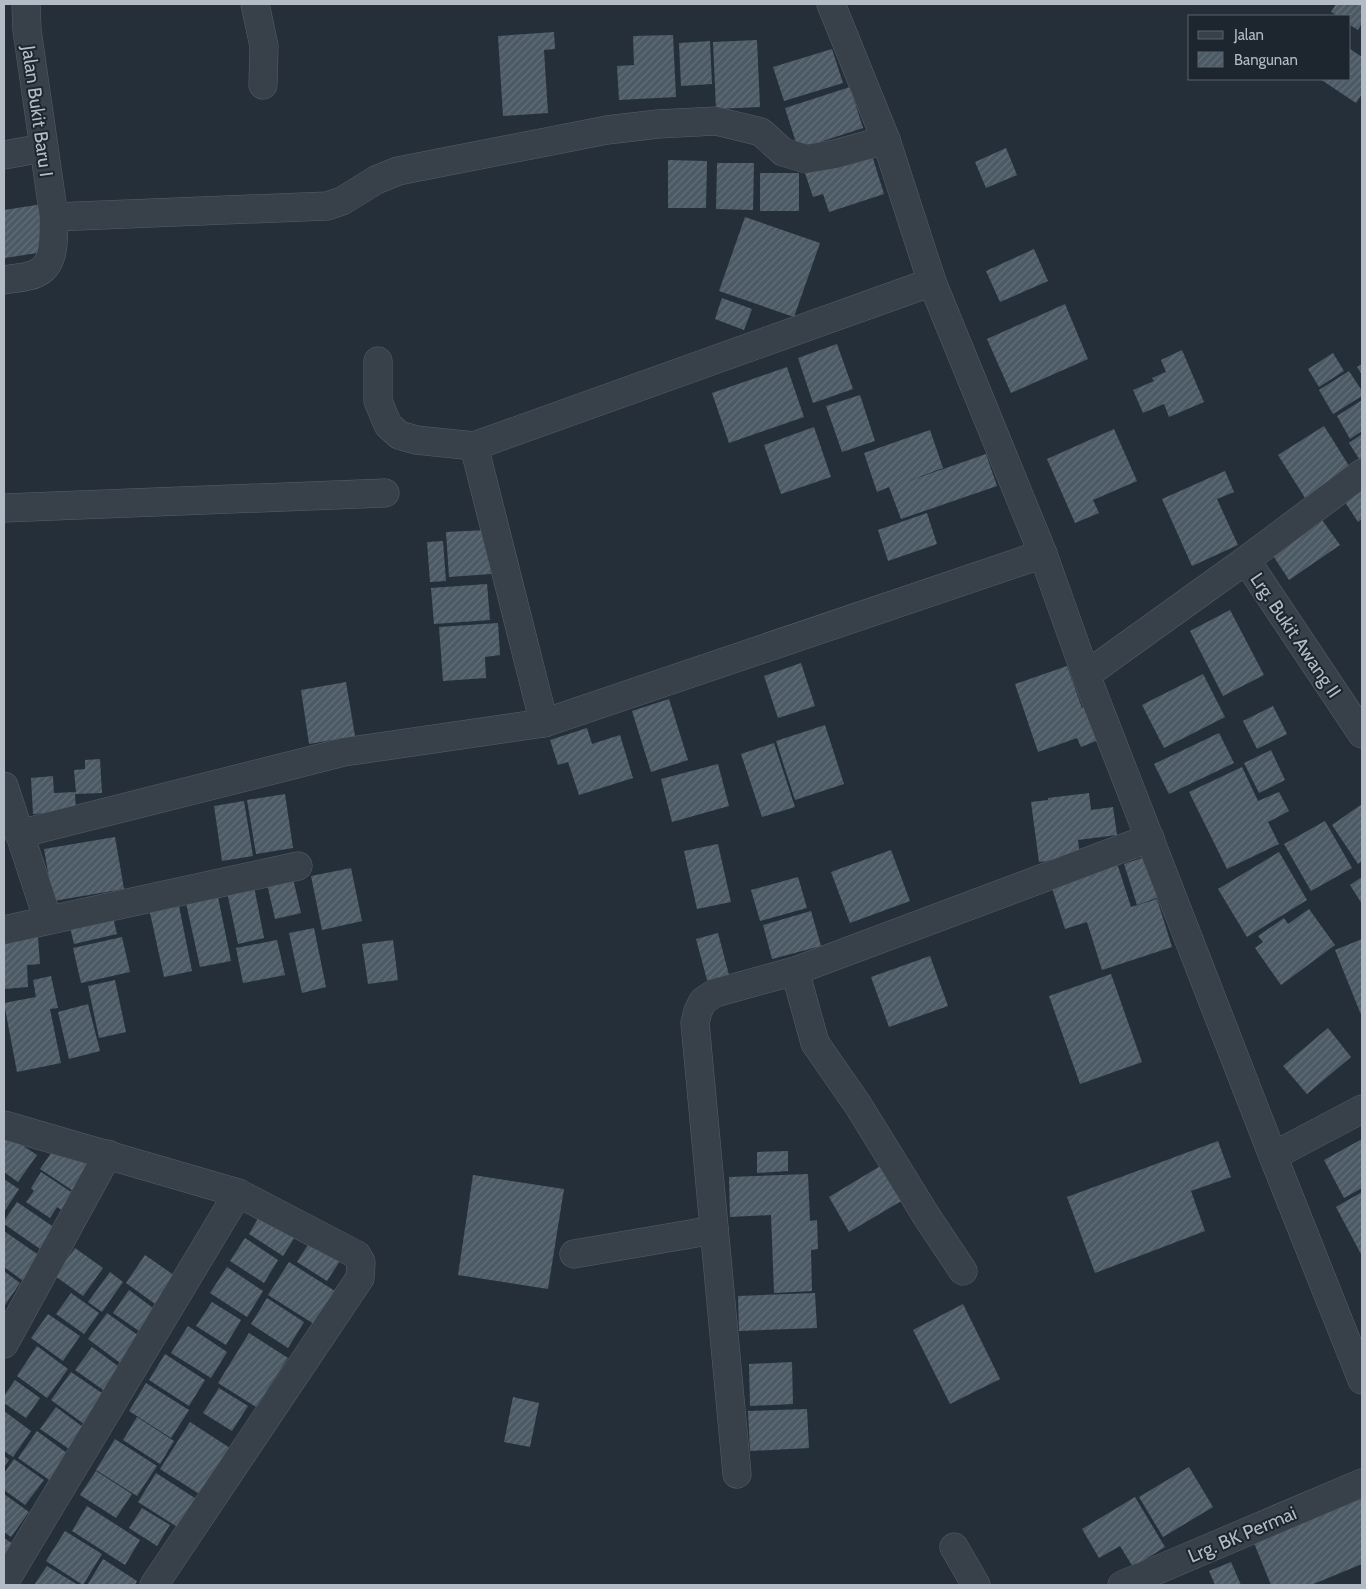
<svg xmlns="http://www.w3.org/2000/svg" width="1366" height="1589" font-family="Cabin,sans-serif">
	<defs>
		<pattern id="building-hatch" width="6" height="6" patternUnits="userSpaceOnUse" patternTransform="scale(1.25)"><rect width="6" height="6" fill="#4c5a65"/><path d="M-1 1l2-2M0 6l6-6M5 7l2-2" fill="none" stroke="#63707a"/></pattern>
	</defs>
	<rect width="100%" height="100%" fill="#242f3a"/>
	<g fill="url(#building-hatch)">
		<path d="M1336,4H1362V23L1358,30L1350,25V16H1338L1331,12Z"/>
		<path d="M554,32L555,49L544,50L548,113L503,116L498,36Z"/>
		<path d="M673,35L676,97L619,100L617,66L634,65L633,36Z"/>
		<path d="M757,40L760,107L716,109L713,42Z"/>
		<path d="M710,41L712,84L681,86L679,43Z"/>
		<path d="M832,49L843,83L784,101L773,67Z"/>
		<path d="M1350,49L1362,57V94L1356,103L1320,79H1350Z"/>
		<path d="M850,87L863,128L798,149L785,108Z"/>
		<path d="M1006,148L1017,175L986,188L975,162Z"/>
		<path d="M870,149L884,194L829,212L823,194L813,197L804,170Z"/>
		<path d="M668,160L707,161L706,208H668Z"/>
		<path d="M717,163H754L753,210L716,209Z"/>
		<rect x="760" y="173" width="39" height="38"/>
		<path d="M43,204L50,251L5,258L4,210Z"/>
		<path d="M745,217L820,243L794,317L719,291Z"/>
		<path d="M1034,249L1048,281L1000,302L986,271Z"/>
		<path d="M722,298L752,309L744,330L715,319Z"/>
		<path d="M1065,304L1088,359L1011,393L987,339Z"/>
		<path d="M837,344L853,389L813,403L798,358Z"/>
		<path d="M1182,350L1204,402L1169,417L1164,404L1143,413L1133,390L1154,381L1152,378L1166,372L1161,360Z"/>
		<path d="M1333,353L1344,371L1319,387L1308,369Z"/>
		<path d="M1362,364V375L1357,367Z"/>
		<path d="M787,367L804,417L729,443L712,393Z"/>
		<path d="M1349,371L1362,391V396L1333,414L1319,390Z"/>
		<path d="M860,395L875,441L842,452L826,406Z"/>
		<path d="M1362,400V431L1350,439L1337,416Z"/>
		<path d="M1324,426L1351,469L1305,498L1278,455Z"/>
		<path d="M814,427L831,477L781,494L764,445Z"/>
		<path d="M1114,429L1137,481L1093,500L1099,513L1075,523L1047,459Z"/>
		<path d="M930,430L943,468L906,482L986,454L997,486L901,519L889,487L877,492L864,453Z"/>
		<path d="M1362,434V461L1361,462L1349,443Z"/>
		<path d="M1225,471L1234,492L1217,499L1238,545L1192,566L1162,499Z"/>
		<path d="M1362,481V519L1358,522L1341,496Z"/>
		<path d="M927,513L937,544L888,561L878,530Z"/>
		<path d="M1320,517L1340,545L1289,580L1270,551Z"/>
		<path d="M488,530L491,574L449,577L446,532Z"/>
		<path d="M443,541L446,581L430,582L427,542Z"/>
		<path d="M487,584L490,620L434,624L431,588Z"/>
		<path d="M1230,610L1264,675L1223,696L1190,631Z"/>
		<path d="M498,623L500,655L485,657L486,678L443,681L439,627Z"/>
		<path d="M801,663L815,706L778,718L764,676Z"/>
		<path d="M1067,666L1082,708L1095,703L1106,737L1081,747L1077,738L1038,752L1015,684Z"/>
		<path d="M1203,674L1225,717L1164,748L1142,705Z"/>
		<path d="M346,682L355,736L309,744L301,690Z"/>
		<path d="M669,699L688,760L651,772L632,711Z"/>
		<path d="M1273,706L1287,734L1257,749L1243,721Z"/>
		<path d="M825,725L844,784L795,800L776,741Z"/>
		<path d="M587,728L592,744L620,735L633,778L579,795L568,762L558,765L550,740Z"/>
		<path d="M1219,733L1234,763L1169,794L1154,764Z"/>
		<path d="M774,743L795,807L762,817L741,754Z"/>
		<path d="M1271,750L1285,780L1259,793L1244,763Z"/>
		<path d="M100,759L102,793L75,794L76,811L33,814L31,778L53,776L54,793L76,792L74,770L85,769V760Z"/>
		<path d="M718,764L729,806L672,822L661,779Z"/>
		<path d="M1242,767L1258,801L1279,792L1289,811L1268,822L1279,844L1227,869L1189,792Z"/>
		<path d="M1089,793L1091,810L1113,807L1117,835L1078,840L1080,857L1039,862L1031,802L1048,800V798Z"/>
		<path d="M285,794L293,848L256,854L247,800Z"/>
		<path d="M244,801L253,856L222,861L214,806Z"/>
		<path d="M1362,804V861L1358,864L1332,825Z"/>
		<path d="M1325,821L1352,868L1311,891L1284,844Z"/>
		<path d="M115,837L124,889L53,901L44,849Z"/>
		<path d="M718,844L731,902L697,909L684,851Z"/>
		<path d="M891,850L910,901L850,923L831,872Z"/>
		<path d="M1279,852L1307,900L1247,937L1218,889Z"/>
		<path d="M1151,855L1165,895L1137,905L1124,864Z"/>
		<path d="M1116,860L1131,907L1157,899L1172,947L1102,970L1087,922L1065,929L1050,882Z"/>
		<path d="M351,868L362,921L322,930L311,876Z"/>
		<path d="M291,870L301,913L275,919L265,875Z"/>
		<path d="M798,877L807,908L760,921L751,890Z"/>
		<path d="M1362,877V904L1350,885Z"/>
		<path d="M253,881L264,938L238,944L226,887Z"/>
		<path d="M218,897L231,961L200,967L186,903Z"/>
		<path d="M179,906L192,971L164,977L150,913Z"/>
		<path d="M111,909L117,934L74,944L68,919Z"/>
		<path d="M1309,909L1335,945L1281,985L1255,948L1263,942L1258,936L1284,918L1288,924Z"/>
		<path d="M811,911L821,946L772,959L763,925Z"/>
		<path d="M314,928L326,987L302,993L289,933Z"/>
		<path d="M718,933L729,975L707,980L696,939Z"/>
		<path d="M38,937L40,964L27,965L28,987L4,989V939Z"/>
		<path d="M122,937L130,972L81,983L73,948Z"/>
		<path d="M1362,939V1017L1335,950Z"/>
		<path d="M277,940L285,975L243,983L236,948Z"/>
		<path d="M393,940L398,980L368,984L362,944Z"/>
		<path d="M930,956L948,1006L889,1027L871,977Z"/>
		<path d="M1111,974L1142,1062L1080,1084L1049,996Z"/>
		<path d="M51,976L58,1008L50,1009L61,1063L17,1072L4,1003L36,997L33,980Z"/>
		<path d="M115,980L126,1032L99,1038L88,986Z"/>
		<path d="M88,1004L100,1051L69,1059L58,1012Z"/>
		<path d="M1328,1028L1351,1057L1307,1094L1283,1066Z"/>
		<path d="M5,1134L37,1155L18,1182L4,1172V1136Z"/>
		<path d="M1362,1139V1188L1344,1198L1324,1160Z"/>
		<path d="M1218,1141L1231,1177L1191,1191L1205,1231L1095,1273L1067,1197Z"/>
		<path d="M58,1143L95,1168L78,1194L40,1169Z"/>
		<path d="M788,1151V1171L757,1173V1152Z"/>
		<path d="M887,1162L908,1197L849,1232L829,1197Z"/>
		<path d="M41,1172L74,1194L63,1211L57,1207L50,1218L26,1202L34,1191L31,1188Z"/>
		<path d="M808,1174L810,1221L817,1220L818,1249L811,1250L812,1291L774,1293L771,1215L730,1217L729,1177Z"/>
		<path d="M473,1175L564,1189L548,1289L458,1275Z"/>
		<path d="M4,1179L19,1189L4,1212Z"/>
		<path d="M1362,1192V1256L1336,1207Z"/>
		<path d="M17,1202L58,1230L43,1251L4,1224V1221Z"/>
		<path d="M263,1210L298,1232L283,1256L249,1234Z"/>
		<path d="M4,1231L43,1258L26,1283L4,1267Z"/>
		<path d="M313,1237L343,1256L327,1281L297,1262Z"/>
		<path d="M245,1238L278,1260L264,1283L230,1261Z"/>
		<path d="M75,1248L103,1268L83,1296L55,1276Z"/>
		<path d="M145,1255L178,1278L158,1306L126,1283Z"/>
		<path d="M289,1262L335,1291L314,1324L268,1295Z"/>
		<path d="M227,1267L263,1291L247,1317L210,1293Z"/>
		<path d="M4,1271L20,1283L5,1305L4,1304Z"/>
		<path d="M110,1272L123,1282L102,1312L88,1302Z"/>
		<path d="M129,1290L157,1311L142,1333L113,1313Z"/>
		<path d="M71,1293L99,1313L84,1334L56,1314Z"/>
		<path d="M815,1293L817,1328L739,1331L738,1296Z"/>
		<path d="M267,1298L304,1322L288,1348L251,1324Z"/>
		<path d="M212,1302L241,1320L226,1345L196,1326Z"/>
		<path d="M963,1304L1000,1379L950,1404L913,1330Z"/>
		<path d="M107,1313L146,1341L127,1368L88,1339Z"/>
		<path d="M48,1314L80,1336L63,1361L31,1338Z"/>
		<path d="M188,1326L227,1352L211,1378L171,1353Z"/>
		<path d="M249,1333L288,1358L256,1407L218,1383Z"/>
		<path d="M37,1346L68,1369L47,1398L17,1376Z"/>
		<path d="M92,1347L122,1369L106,1392L75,1370Z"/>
		<path d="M165,1354L205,1380L189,1406L149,1380Z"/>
		<path d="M792,1362L793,1404L750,1406L749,1364Z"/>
		<path d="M71,1372L109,1398L88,1427L51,1400Z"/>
		<path d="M15,1380L40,1398L26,1418L4,1403V1396Z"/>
		<path d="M146,1383L189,1410L171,1438L129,1411Z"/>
		<path d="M219,1388L248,1406L232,1431L203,1413Z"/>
		<path d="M513,1397L539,1403L530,1447L504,1442Z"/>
		<path d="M56,1407L87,1430L72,1451L40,1429Z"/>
		<path d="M807,1409L809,1448L750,1451L748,1411Z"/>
		<path d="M4,1411L31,1431L13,1457L4,1451Z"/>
		<path d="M137,1417L174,1441L160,1464L123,1440Z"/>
		<path d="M190,1422L230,1448L201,1495L160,1469Z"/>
		<path d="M37,1431L71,1456L52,1482L18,1458Z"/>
		<path d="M115,1439L157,1466L137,1496L96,1470Z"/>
		<path d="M4,1456L9,1460L4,1467Z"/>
		<path d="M14,1459L44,1480L25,1505L4,1490V1473Z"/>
		<path d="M1189,1467L1213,1507L1163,1537L1139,1497Z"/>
		<path d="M96,1471L132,1494L116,1518L80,1495Z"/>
		<path d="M156,1473L198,1500L179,1528L138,1502Z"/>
		<path d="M4,1494L29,1512L11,1537L4,1532Z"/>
		<path d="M1135,1497L1165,1547L1133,1567L1120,1546L1099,1558L1082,1529Z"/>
		<path d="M1361,1499L1362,1564L1311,1585H1271L1254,1543Z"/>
		<path d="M87,1506L140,1540L125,1565L72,1531Z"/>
		<path d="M142,1508L170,1525L157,1546L129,1528Z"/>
		<path d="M65,1531L102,1554L83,1585L46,1561Z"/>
		<path d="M4,1538L13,1544L4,1557Z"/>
		<path d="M103,1559L137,1581L135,1585H91L88,1584Z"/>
		<path d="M1231,1562L1241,1585H1215L1209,1571Z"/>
		<path d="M47,1566L78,1585H34Z"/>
	</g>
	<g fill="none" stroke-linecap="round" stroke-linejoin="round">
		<defs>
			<g id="minor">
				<path d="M26,4L27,30L54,217"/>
				<path d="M255,4L264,46L263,85"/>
				<path d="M831,4L886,140L932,282L1043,554L1086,675L1273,1156L1362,1380"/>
				<path d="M4,155L43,148"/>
				<path d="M4,280C13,278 26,278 35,274C57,265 53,236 54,217L327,206L342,201L376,180L398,171L607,130L658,124L716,121L761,132L783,152L806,159L835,154L886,140"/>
				<path d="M378,361V401L388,425L399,435L416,440L474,446"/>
				<path d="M4,508L385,493"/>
				<path d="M1246,560L1362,734"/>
				<path d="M1086,675L1246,560L1362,473"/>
				<path d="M544,723L474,446L932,282"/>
				<path d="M4,786L48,920"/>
				<path d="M19,834L344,752L544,723L1043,554"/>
				<path d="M4,930L298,866"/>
				<path d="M795,971L815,1043L858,1105L927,1217L963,1271"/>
				<path d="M4,1125L238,1193L357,1255L361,1262L360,1278L154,1585"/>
				<path d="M1273,1156L1362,1109"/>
				<path d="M574,1254L714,1230"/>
				<path d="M4,1344L108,1154"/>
				<path d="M737,1474L695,1023L698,1011L703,1001L715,993L795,971L1150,838"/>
				<path d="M954,1547L976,1585"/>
				<path d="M4,1583L238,1193"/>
				<path d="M1122,1585L1362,1483"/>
			</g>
		</defs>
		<use href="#minor" stroke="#565f68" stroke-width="29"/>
		<use href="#minor" stroke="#38414a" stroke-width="28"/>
	</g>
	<g text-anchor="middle" stroke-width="4" stroke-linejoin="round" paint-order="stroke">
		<g font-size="19" fill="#b3bcc6" stroke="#1d262f">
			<text transform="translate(38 111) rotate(82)" y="7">Jalan Bukit Baru I</text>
			<text transform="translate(1296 635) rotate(56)" y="7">Lrg. Bukit Awang II</text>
			<text transform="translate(1242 1534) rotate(-23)" y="7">Lrg. BK Permai</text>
		</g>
	</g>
	<rect width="1366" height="1589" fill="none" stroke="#b3bcc6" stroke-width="10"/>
	<rect x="1188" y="15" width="162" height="65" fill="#1d262f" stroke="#59626b"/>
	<rect x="1198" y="31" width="25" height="8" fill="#38414a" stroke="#59626b"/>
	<text x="1234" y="40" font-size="15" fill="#b3bcc6">Jalan</text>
	<rect x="1198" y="52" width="25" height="15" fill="url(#building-hatch)" stroke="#59626b"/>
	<text x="1234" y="65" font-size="15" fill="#b3bcc6">Bangunan</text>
</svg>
